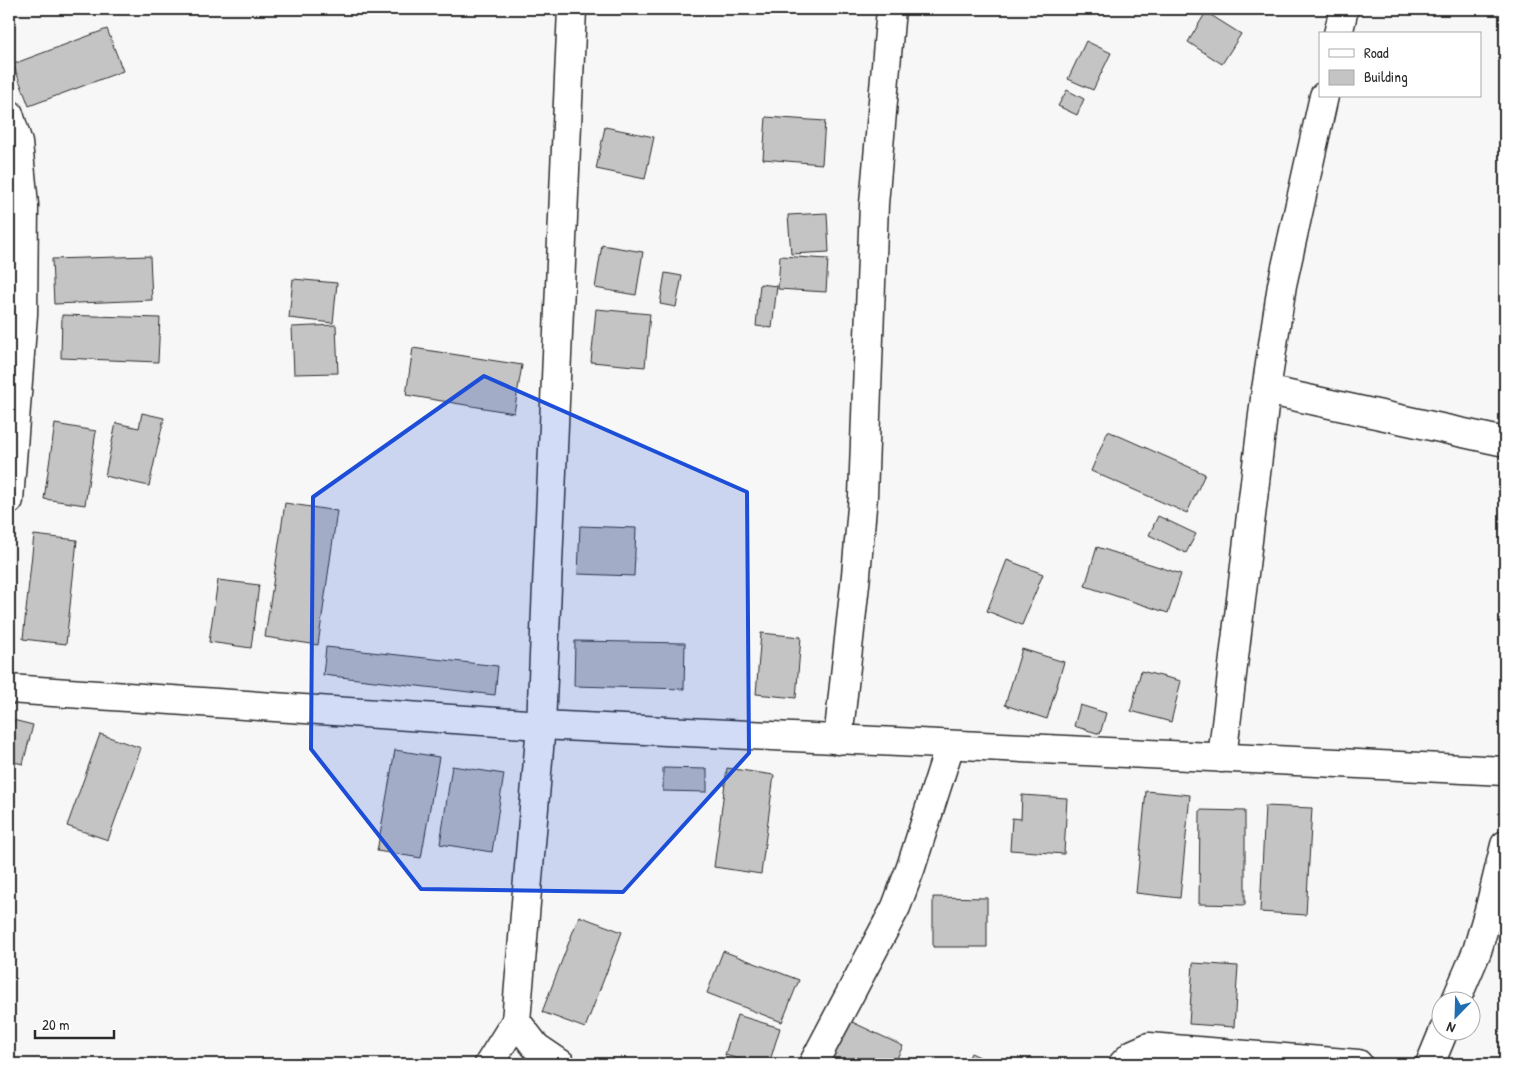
<svg xmlns="http://www.w3.org/2000/svg" width="1514" height="1073" font-family="'Patrick Hand',sans-serif">
	<rect width="100%" height="100%" fill="#f7f7f7"/>
	<filter id="ink" filterUnits="userSpaceOnUse"><feTurbulence type="fractalNoise" baseFrequency=".02" numOctaves="2"/><feDisplacementMap in="SourceGraphic" scale="10" xChannelSelector="R" yChannelSelector="G"/><feConvolveMatrix kernelMatrix="1 2 1 2 8 2 1 2 1" color-interpolation-filters="sRGB"/></filter>
	<g filter="url(#ink)">
		<g fill="#c4c4c4" stroke="#2b2b2b">
			<path d="M1206,12L1241,34L1222,64L1188,42Z"/>
			<path d="M107,29L123,71L29,106L13,64Z"/>
			<path d="M1086,41L1111,53L1093,90L1068,79Z"/>
			<path d="M1067,90L1084,99L1077,115L1058,106Z"/>
			<path d="M766,117L825,121L822,164L763,159Z"/>
			<path d="M605,127L654,137L645,179L596,169Z"/>
			<path d="M827,213L829,252L791,254L788,215Z"/>
			<path d="M602,245L643,252L636,295L595,288Z"/>
			<path d="M150,256L152,300L54,304L52,259Z"/>
			<path d="M780,256L828,259L826,292L778,289Z"/>
			<path d="M665,273L682,276L676,307L660,304Z"/>
			<path d="M293,279L337,283L333,323L289,318Z"/>
			<path d="M760,284L777,286L772,328L756,326Z"/>
			<path d="M596,309L650,314L645,367L591,362Z"/>
			<path d="M62,315L160,318L158,362L61,358Z"/>
			<path d="M336,325L338,373L294,374L292,327Z"/>
			<path d="M413,348L522,365L514,413L406,395Z"/>
			<path d="M142,413L164,418L149,486L105,476L116,423L139,428Z"/>
			<path d="M55,424L96,431L85,505L44,499Z"/>
			<path d="M1108,431L1205,474L1187,513L1091,471Z"/>
			<path d="M285,503L337,511L318,645L265,637Z"/>
			<path d="M1158,516L1196,534L1186,553L1149,535Z"/>
			<path d="M580,526L636,528L634,576L578,574Z"/>
			<path d="M34,535L77,540L66,644L23,639Z"/>
			<path d="M1097,547L1181,574L1168,613L1085,586Z"/>
			<path d="M1007,560L1043,574L1022,625L987,611Z"/>
			<path d="M218,580L259,585L251,648L209,642Z"/>
			<path d="M761,633L801,637L796,698L756,694Z"/>
			<path d="M575,641L685,643L684,689L574,686Z"/>
			<path d="M326,647L498,666L495,695L323,675Z"/>
			<path d="M1022,649L1064,662L1047,719L1005,705Z"/>
			<path d="M1141,671L1181,681L1171,722L1131,711Z"/>
			<path d="M1080,705L1106,713L1100,734L1074,726Z"/>
			<path d="M9,719L33,725L23,764L9,761Z"/>
			<path d="M100,734L141,748L108,840L67,826Z"/>
			<path d="M395,750L439,757L421,858L377,851Z"/>
			<path d="M452,766L504,774L492,852L440,844Z"/>
			<path d="M663,768L707,769V792L663,791Z"/>
			<path d="M727,768L774,775L761,874L714,867Z"/>
			<path d="M1146,791L1190,795L1180,898L1136,893Z"/>
			<path d="M1022,795L1067,798L1064,854L1010,850L1012,818L1021,819Z"/>
			<path d="M1265,806L1312,808L1306,915L1260,912Z"/>
			<path d="M1200,810L1245,811V905L1199,904Z"/>
			<path d="M933,897L987,898V947H933Z"/>
			<path d="M579,916L622,932L585,1028L542,1012Z"/>
			<path d="M723,951L799,980L782,1022L707,993Z"/>
			<path d="M1193,963L1238,966L1234,1027L1189,1024Z"/>
			<path d="M737,1015L780,1028L769,1064H757L725,1055Z"/>
			<path d="M850,1021L903,1046L894,1064H834L830,1063Z"/>
			<path d="M971,1053L995,1064H966Z"/>
		</g>
		<g fill="none" stroke-linecap="round" stroke-linejoin="round">
			<defs>
				<g id="minor">
					<path d="M1338,34L1344,9"/>
					<path d="M9,114L18,143L24,205L23,314L9,500"/>
					<path d="M1266,390L1505,442"/>
					<path d="M9,689L541,725L1505,771"/>
					<path d="M838,740L856,575L863,496L874,204L891,9"/>
					<path d="M1222,758L1266,390L1282,285L1324,96"/>
					<path d="M1456,1000L1477,951L1490,907L1505,845"/>
					<path d="M489,1064L516,1021"/>
					<path d="M561,1064L536,1047L516,1021L541,725L572,9"/>
					<path d="M813,1064L896,907L911,867L950,745"/>
					<path d="M1123,1064L1133,1054L1149,1047L1358,1064"/>
					<path d="M1430,1064L1444,1030"/>
				</g>
			</defs>
			<use href="#minor" stroke="#2b2b2b" stroke-width="31"/>
			<use href="#minor" stroke="#fff" stroke-width="28"/>
		</g>
	</g>
	<path fill="#1d4ed8" fill-opacity="0.2" stroke="#1d4ed8" stroke-width="4" stroke-linejoin="round" d="M484,376L747,492L749,753L623,892L421,889L311,749L313,497Z"/>
	<rect width="1514" height="1073" fill="none" stroke="#fff" stroke-width="30"/>
	<rect x="15" y="15" width="1484" height="1043" fill="none" stroke="#2b2b2b" stroke-width="2" filter="url(#ink)"/>
	<rect x="1319" y="32" width="162" height="65" fill="#ffffff" stroke="#aaaaaa"/>
	<rect x="1329" y="49" width="25" height="8" fill="#ffffff" stroke="#aaaaaa"/>
	<text x="1364" y="58" font-size="15" fill="#2b2b2b">Road</text>
	<rect x="1329" y="70" width="25" height="15" fill="#c4c4c4" stroke="#aaaaaa"/>
	<text x="1364" y="82" font-size="15" fill="#2b2b2b">Building</text>
	<g transform="translate(1456 1016) rotate(203)"><circle r="24" fill="#ffffff" stroke="#aaaaaa"/>
	<path d="M0-4L9 19L0 12L-9 19Z" fill="#1f6fb2"/>
	<text y="-8" font-size="14" font-weight="bold" text-anchor="middle" fill="#2b2b2b">N</text>
	</g>
	<path d="M35 1030v8h79v-8" fill="none" stroke="#2b2b2b" stroke-width="2.5"/>
	<text x="42" y="1030" font-size="15" fill="#2b2b2b" stroke="#ffffff" stroke-width="4" paint-order="stroke">20 m</text>
</svg>
